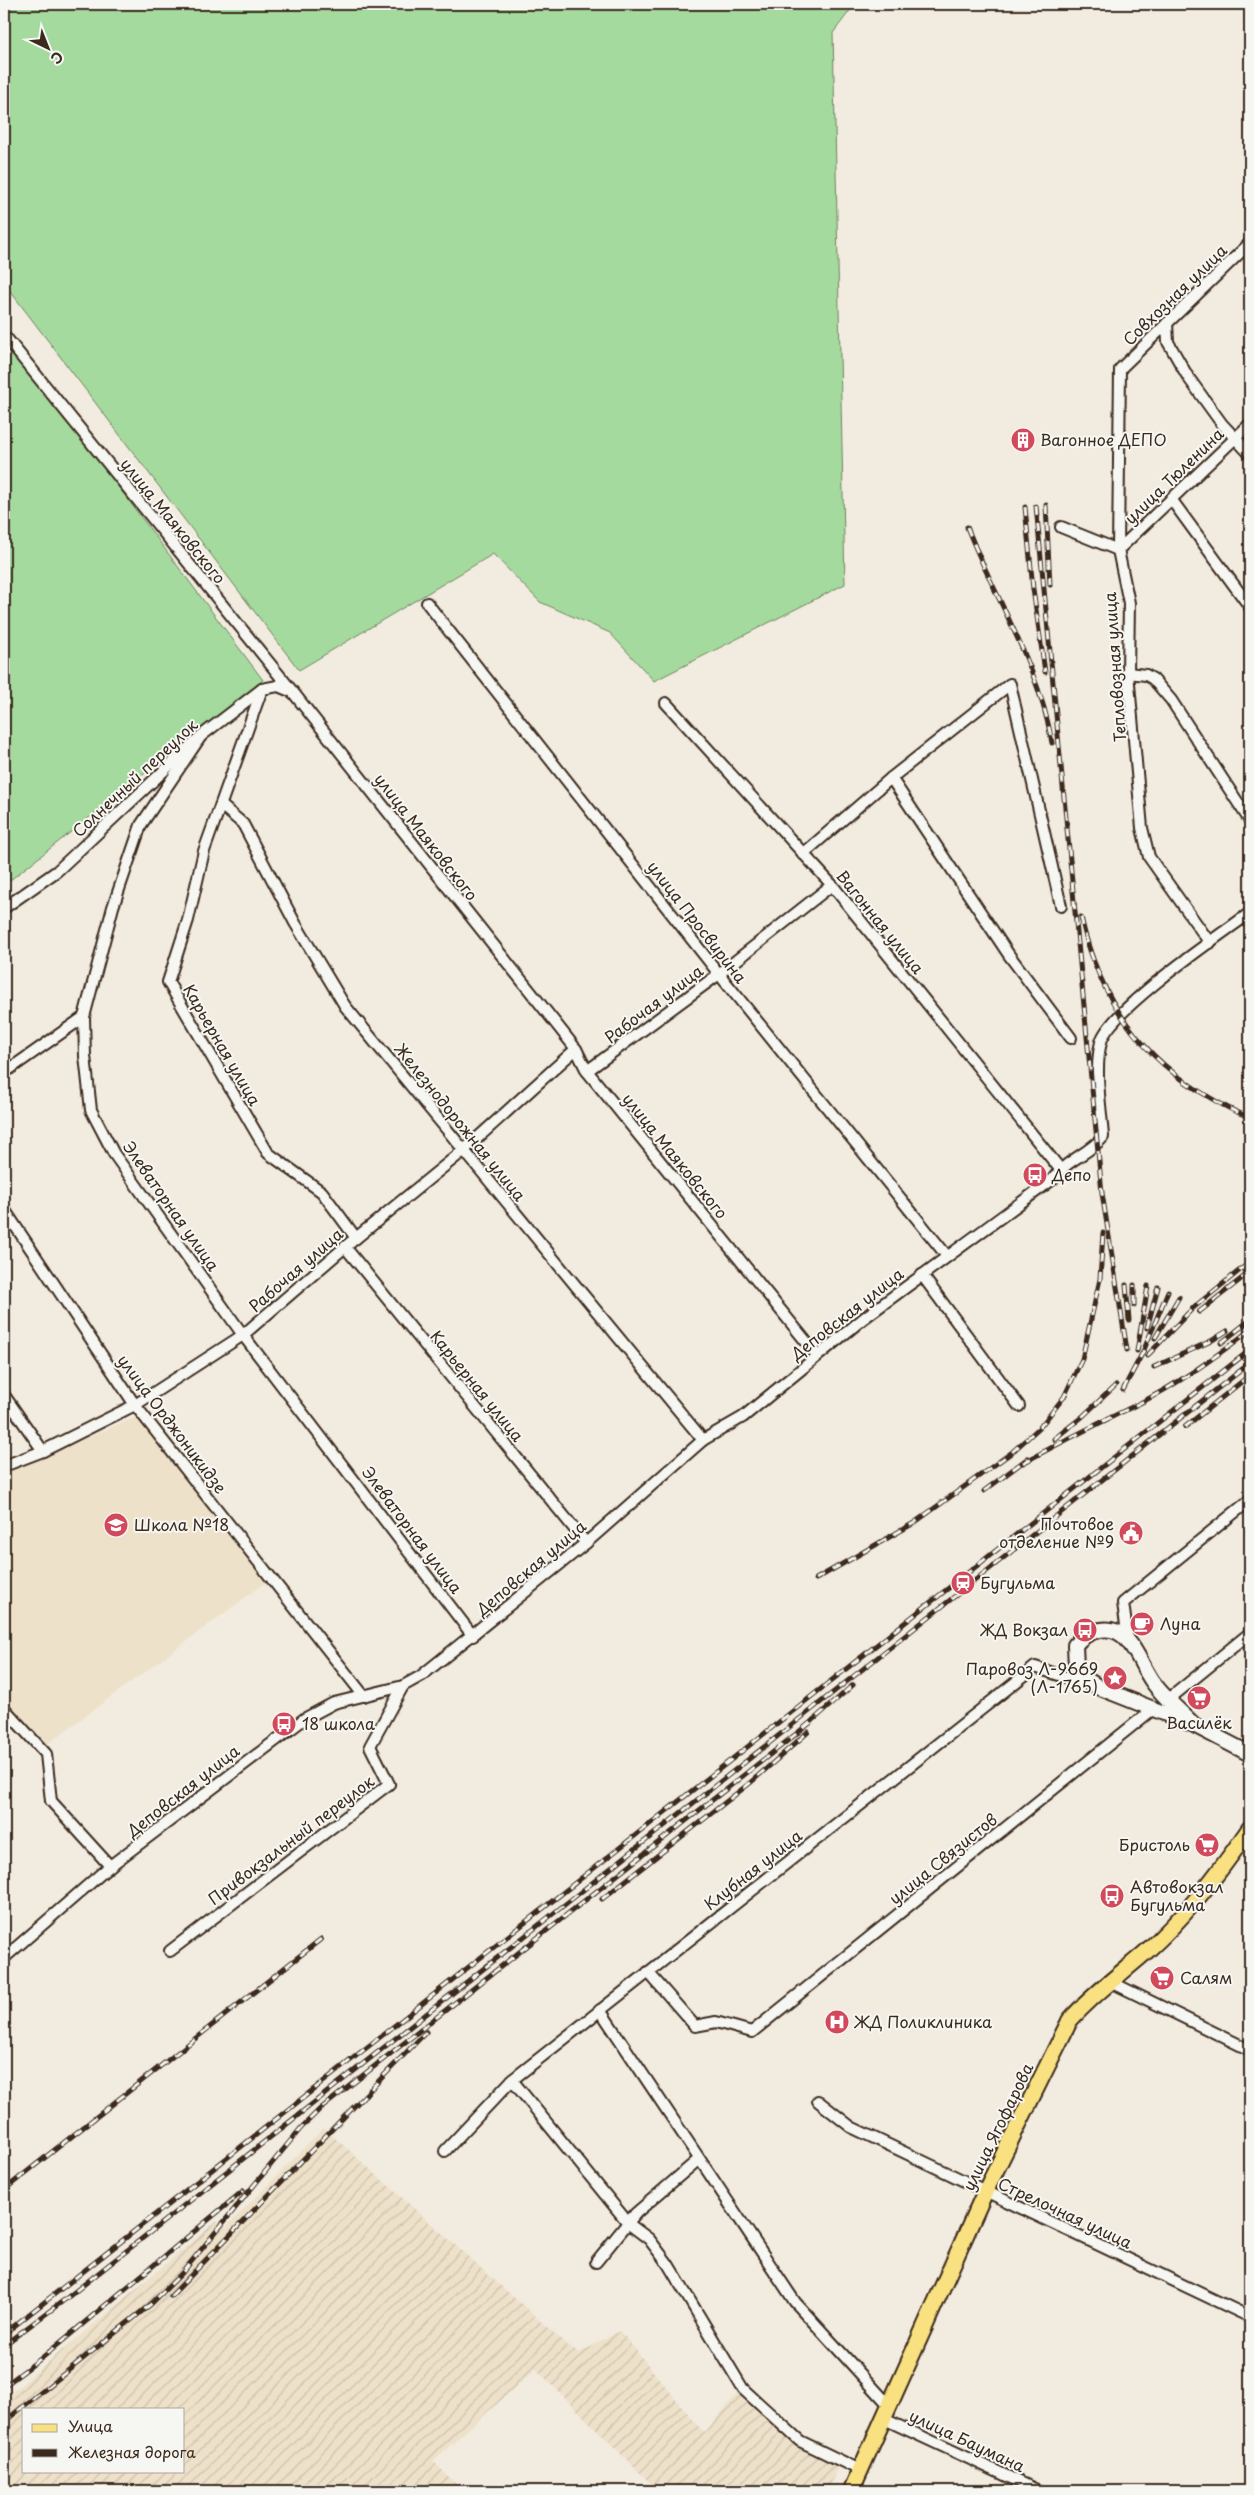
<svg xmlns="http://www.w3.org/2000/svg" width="1254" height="2495" font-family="'Playpen Sans',sans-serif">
	<defs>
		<pattern id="industrial-furrows" width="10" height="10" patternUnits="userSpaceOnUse" patternTransform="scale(1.25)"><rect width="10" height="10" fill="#eee1ca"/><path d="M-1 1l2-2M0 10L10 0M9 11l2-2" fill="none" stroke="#cdc1ad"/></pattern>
	</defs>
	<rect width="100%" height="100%" fill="#f2ece0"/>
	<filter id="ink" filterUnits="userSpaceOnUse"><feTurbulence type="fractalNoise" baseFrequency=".02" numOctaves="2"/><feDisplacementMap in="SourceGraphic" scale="10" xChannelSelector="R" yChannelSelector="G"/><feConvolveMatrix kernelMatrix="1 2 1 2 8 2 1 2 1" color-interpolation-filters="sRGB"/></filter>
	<g filter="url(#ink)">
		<path fill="#eee1ca" d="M144,1414L269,1580L46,1745L4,1698V1471Z"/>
		<path fill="url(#industrial-furrows)" fill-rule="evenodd" d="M324,2128L565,2343L579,2353L620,2331L704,2433L737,2394L795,2441L839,2465L828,2491H658L536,2369L433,2461L463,2491H4V2399L217,2221L226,2227ZM24,2409H184V2471H24Z"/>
		<g fill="#a4da9e" stroke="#70825e">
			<path d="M4,4H855L833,33L845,584L654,681L610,633L540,602L493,554L299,670L4,283Z"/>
			<path d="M4,334L263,680L4,885Z"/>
		</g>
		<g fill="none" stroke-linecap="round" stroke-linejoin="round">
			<defs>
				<g id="street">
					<path d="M1167,323L1168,342L1188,377L1222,424L1250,454"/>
					<path d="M8,340L292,691L576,1049L587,1071L817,1355"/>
					<path d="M1171,499L1250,607"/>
					<path d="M1061,527L1118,550L1250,424"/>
					<path d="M427,603L719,974L947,1256"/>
					<path d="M1128,673L1146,675L1153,679L1171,700L1250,821"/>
					<path d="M262,689L204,851L188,920L168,982L268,1153L322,1192L356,1238"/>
					<path d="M666,703L832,885L1060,1169"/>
					<path d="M201,736L141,825L113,907L84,1017L85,1056L91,1110L114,1154L243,1335L473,1636"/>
					<path d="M891,778L1010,684L1061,906"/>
					<path d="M221,805L243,824L295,923L345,1006L703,1440"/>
					<path d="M803,854L891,778L1009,955L1071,1038"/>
					<path d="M4,908L57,871L201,736L262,689L278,686L290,691"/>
					<path d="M1210,943L1149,857L1142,828L1128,673L1129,603L1118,550L1120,369L1250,243"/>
					<path d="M587,1071L719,974L832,885"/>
					<path d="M4,1073L84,1017"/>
					<path d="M4,1209L135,1405L364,1696"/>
					<path d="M345,1247L586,1543"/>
					<path d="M922,1275L1019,1406"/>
					<path d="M4,1395L43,1451"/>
					<path d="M4,1466L43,1451L135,1405L243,1335L345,1247L463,1151L576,1049"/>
					<path d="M1128,1640L1123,1603L1250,1500"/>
					<path d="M1169,1699L1250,1633"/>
					<path d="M4,1708L46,1754L51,1801L110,1866"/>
					<path d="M170,1951L389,1784L370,1746L403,1686"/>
					<path d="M4,1958L110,1866L304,1719L334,1703L403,1686L421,1676L586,1543L703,1440L743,1417L864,1318L1053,1179C1066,1160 1089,1154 1103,1137C1101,1107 1094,1071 1101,1042C1109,1010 1220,935 1250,913"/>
					<path d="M648,1972L695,2026L716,2022L752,2032L1153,1709"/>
					<path d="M1109,1981L1250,2050"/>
					<path d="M600,2010L795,2302L888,2404"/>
					<path d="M512,2080L629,2224L649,2239L668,2264L743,2389L800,2441L860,2470"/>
					<path d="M818,2101L851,2127L1250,2317"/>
					<path d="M445,2151L512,2080L1035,1667L1089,1685"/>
					<path d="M596,2262L636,2213L698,2160"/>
					<path d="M882,2418L1039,2491"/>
				</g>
				<path id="secondary" d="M1194,1725C1180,1711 1163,1697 1152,1681C1143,1668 1138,1653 1128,1641C1114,1622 1088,1629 1075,1645L1076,1667L1084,1678L1100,1688L1194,1725L1250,1754"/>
				<path id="primary" d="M851,2491L985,2192L1070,2020C1094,1993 1121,1974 1147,1951C1187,1915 1220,1872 1250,1828"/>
			</defs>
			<use href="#street" stroke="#3b2a1e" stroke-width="14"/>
			<use href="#secondary" stroke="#3b2a1e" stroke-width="18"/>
			<use href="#primary" stroke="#3b2a1e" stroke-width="19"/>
			<use href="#street" stroke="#f6f6f2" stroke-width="10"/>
			<use href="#secondary" stroke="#f6f6f2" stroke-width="14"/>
			<use href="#primary" stroke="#f9e181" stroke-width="15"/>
			<defs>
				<g id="rail">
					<path d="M1046,505L1050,585"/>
					<path d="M1036,506L1102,1193L1127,1350"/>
					<path d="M1025,507L1033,589L1045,672"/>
					<path d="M967,527C995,599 1039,665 1052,743"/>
					<path d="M1081,917C1097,991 1134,1050 1199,1091C1215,1101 1233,1112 1250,1117"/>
					<path d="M1126,1285L1129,1320"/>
					<path d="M1134,1305V1285"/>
					<path d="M1199,1312L1250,1272"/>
					<path d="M1147,1328L1158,1287"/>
					<path d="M1155,1338L1179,1297"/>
					<path d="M1221,1343L1250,1320"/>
					<path d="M1137,1351L1148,1286"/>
					<path d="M1147,1356L1193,1308L1250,1262"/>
					<path d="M1154,1367L1211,1341L1227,1331"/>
					<path d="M1123,1390L1143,1352L1168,1291"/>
					<path d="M1185,1427L1250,1375"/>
					<path d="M1054,1439L1082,1417L1116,1385"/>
					<path d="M1023,1463C1062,1441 1102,1422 1142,1402C1180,1383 1217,1356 1250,1330"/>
					<path d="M984,1491L1028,1458"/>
					<path d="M816,1579L914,1523L1011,1453L1040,1427L1064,1397L1082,1359L1100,1279L1103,1233"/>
					<path d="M602,1899L750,1783L808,1732"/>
					<path d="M4,2190L321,1939"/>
					<path d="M171,2296L426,2032"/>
					<path d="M4,2334L1250,1350"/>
					<path d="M4,2345L63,2301L1250,1363"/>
					<path d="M4,2386L43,2357L243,2191"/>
					<path d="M4,2422L151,2304L182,2273L301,2128L319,2110L810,1723L853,1685"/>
				</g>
			</defs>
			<use href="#rail" stroke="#3b2a1e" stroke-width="5"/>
			<use href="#rail" stroke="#f6f6f2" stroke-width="3" stroke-dasharray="9" stroke-linecap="butt"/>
		</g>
	</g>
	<defs>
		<symbol id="building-disc" viewBox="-11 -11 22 22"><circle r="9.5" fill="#d1495b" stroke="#f6f6f2"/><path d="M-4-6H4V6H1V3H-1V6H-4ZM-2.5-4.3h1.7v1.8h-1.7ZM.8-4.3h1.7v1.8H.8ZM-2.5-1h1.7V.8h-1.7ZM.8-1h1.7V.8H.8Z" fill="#fff"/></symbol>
		<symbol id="bus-disc" viewBox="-11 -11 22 22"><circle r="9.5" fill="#d1495b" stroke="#f6f6f2"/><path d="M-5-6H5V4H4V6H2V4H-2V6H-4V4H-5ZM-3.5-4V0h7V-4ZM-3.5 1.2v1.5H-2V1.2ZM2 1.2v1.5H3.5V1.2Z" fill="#fff"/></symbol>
		<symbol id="school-disc" viewBox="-11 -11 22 22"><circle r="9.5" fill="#d1495b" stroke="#f6f6f2"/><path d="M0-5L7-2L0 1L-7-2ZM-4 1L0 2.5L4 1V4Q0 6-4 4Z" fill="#fff"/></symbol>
		<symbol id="civic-disc" viewBox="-11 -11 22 22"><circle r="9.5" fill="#d1495b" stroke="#f6f6f2"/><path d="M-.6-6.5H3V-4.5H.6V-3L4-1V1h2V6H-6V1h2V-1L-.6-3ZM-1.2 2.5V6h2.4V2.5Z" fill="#fff"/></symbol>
		<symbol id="station-disc" viewBox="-11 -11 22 22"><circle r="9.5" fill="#d1495b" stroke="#f6f6f2"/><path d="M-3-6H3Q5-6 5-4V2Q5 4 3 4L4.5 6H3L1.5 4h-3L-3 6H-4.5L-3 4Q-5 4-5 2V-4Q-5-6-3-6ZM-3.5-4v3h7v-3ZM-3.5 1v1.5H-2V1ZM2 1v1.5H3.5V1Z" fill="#fff"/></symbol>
		<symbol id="cafe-disc" viewBox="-11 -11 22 22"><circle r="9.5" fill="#d1495b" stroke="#f6f6f2"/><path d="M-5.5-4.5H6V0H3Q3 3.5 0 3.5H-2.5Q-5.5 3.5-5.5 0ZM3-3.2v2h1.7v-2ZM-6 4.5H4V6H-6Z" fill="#fff"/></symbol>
		<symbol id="sight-disc" viewBox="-11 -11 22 22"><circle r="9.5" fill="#d1495b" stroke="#f6f6f2"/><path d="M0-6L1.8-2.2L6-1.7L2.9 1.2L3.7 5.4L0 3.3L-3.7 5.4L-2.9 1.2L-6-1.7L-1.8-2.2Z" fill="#fff"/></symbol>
		<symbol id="supermarket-disc" viewBox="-11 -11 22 22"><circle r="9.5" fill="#d1495b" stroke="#f6f6f2"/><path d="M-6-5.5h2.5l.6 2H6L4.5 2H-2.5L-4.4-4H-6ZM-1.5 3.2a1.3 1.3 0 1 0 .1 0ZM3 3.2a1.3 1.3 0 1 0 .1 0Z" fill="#fff"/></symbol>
		<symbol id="hospital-disc" viewBox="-11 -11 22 22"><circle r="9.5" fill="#d1495b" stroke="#f6f6f2"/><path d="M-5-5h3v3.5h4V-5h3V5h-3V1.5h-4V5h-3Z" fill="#fff"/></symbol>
	</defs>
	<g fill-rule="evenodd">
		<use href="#building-disc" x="1009" y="426" width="28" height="28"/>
		<use href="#bus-disc" x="1021" y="1161" width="28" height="28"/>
		<use href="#school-disc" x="102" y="1511" width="28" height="28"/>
		<use href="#civic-disc" x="1117" y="1519" width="28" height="28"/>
		<use href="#station-disc" x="949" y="1569" width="28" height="28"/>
		<use href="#cafe-disc" x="1128" y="1610" width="28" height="28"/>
		<use href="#bus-disc" x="1071" y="1616" width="28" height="28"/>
		<use href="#sight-disc" x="1101" y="1664" width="28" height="28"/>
		<use href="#supermarket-disc" x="1185" y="1684" width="28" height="28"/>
		<use href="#bus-disc" x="270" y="1710" width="28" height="28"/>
		<use href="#supermarket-disc" x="1193" y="1831" width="28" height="28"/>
		<use href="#bus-disc" x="1098" y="1882" width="28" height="28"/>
		<use href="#supermarket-disc" x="1148" y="1964" width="28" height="28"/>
		<use href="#hospital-disc" x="823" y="2008" width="28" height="28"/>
	</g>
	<g text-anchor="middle" stroke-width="4" stroke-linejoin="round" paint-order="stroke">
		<g font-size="16" fill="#3b2a1e" stroke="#f6f6f2">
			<text transform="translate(1175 295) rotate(-44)" y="6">Совхозная улица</text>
			<text transform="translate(1174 476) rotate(-44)" y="6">улица Тюленина</text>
			<text transform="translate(173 521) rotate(51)" y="6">улица Маяковского</text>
			<text transform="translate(1115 667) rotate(-94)" y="6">Тепловозная улица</text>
			<text transform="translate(135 778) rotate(-43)" y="6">Солнечный переулок</text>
			<text transform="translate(426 837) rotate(52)" y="6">улица Маяковского</text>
			<text transform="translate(697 922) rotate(52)" y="6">улица Просвирина</text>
			<text transform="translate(880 922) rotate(51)" y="6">Вагонная улица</text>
			<text transform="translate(654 1004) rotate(-37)" y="6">Рабочая улица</text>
			<text transform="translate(222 1045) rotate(60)" y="6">Карьерная улица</text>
			<text transform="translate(460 1122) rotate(51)" y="6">Железнодорожная улица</text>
			<text transform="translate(675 1156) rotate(51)" y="6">улица Маяковского</text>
			<text transform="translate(171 1206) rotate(55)" y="6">Элеваторная улица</text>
			<text transform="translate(296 1270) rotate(-41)" y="6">Рабочая улица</text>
			<text transform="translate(847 1314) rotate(-38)" y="6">Деповская улица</text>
			<text transform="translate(477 1386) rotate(51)" y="6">Карьерная улица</text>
			<text transform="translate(172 1424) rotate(53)" y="6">улица Орджоникидзе</text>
			<text transform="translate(412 1530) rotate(53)" y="6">Элеваторная улица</text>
			<text transform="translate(531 1568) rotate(-40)" y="6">Деповская улица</text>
			<text transform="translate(183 1791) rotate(-38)" y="6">Деповская улица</text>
			<text transform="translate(291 1840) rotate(-37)" y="6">Привокзальный переулок</text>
			<text transform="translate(943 1859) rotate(-39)" y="6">улица Связистов</text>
			<text transform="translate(753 1870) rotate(-38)" y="6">Клубная улица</text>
			<text transform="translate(998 2127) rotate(-64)" y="6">улица Ягофарова</text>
			<text transform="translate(1065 2213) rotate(25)" y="6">Стрелочная улица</text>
			<text transform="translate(967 2441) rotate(25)" y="6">улица Баумана</text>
		</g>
		<g font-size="16" fill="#3b2a1e" stroke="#f6f6f2" text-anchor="start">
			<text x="1040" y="446">Вагонное ДЕПО</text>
			<text x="1052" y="1181">Депо</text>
			<text x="1114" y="1530" text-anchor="end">Почтовое<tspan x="1114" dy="18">отделение №9</tspan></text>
			<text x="134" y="1531">Школа №18</text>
			<text x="980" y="1589">Бугульма</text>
			<text x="1160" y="1630">Луна</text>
			<text x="1068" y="1636" text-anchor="end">ЖД Вокзал</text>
			<text x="1098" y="1675" text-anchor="end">Паровоз Л-9669<tspan x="1098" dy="18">(Л-1765)</tspan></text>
			<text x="1199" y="1729" text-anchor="middle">Василёк</text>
			<text x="302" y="1730">18 школа</text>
			<text x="1190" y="1851" text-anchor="end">Бристоль</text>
			<text x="1130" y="1893">Автовокзал<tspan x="1130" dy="18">Бугульма</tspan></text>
			<text x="1180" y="1984">Салям</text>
			<text x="854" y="2028">ЖД Поликлиника</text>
		</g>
	</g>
	<rect width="1254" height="2495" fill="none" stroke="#f6f6f2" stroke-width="20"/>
	<rect x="10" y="10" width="1234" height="2475" fill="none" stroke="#3b2a1e" stroke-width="2" filter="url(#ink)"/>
	<rect x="22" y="2408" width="162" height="65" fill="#f6f6f2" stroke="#aba49d"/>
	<rect x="32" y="2424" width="25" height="8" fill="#f9e181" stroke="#aba49d"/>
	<text x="68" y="2432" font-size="15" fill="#3b2a1e">Улица</text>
	<rect x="32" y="2449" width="25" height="8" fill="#3b2a1e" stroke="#aba49d"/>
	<text x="68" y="2458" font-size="15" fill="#3b2a1e">Железная дорога</text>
	<g transform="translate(48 48) rotate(137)" stroke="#f6f6f2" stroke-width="4" paint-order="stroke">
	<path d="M0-4L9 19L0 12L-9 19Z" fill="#3b2a1e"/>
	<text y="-8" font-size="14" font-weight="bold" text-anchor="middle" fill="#3b2a1e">С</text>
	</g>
</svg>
